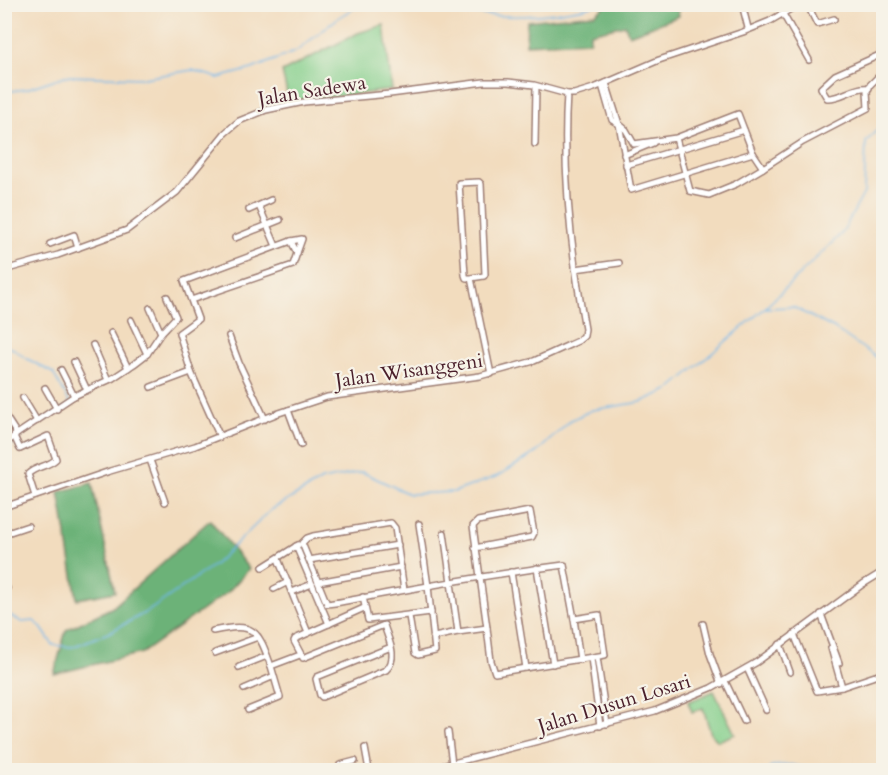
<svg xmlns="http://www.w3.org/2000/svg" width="888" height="775" font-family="Cardo,serif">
	<rect width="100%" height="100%" fill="#f7f3e8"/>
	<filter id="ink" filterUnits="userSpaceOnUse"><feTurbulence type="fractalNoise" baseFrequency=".0167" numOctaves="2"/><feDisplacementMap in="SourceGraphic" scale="12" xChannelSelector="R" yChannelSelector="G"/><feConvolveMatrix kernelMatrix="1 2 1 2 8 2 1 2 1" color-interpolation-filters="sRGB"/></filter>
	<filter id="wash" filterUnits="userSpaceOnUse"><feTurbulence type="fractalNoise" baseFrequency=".008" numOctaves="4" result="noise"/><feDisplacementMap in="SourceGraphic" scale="24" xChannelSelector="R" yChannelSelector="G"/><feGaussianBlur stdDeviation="1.35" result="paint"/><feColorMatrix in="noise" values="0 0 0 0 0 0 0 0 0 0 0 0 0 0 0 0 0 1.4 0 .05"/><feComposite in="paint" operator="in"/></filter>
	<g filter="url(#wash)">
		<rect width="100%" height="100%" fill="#f2dcbe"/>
		<g fill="#85cf8c" stroke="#68775c" stroke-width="1.5">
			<path d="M384,25L392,90L289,102L282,72L358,33Z"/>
			<path d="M714,691L735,734L718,741L711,734L703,708L692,712L688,702Z"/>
		</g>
		<g fill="#6cb278" stroke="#5b6852" stroke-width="1.5">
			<path d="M606,5H677L679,16L629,35L625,25L590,33V41L526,44L527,21L595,14Z"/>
			<path d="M92,483L115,592L77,599L59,492Z"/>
			<path d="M210,520L249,569L228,592L142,653L54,674L66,630L113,607Z"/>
		</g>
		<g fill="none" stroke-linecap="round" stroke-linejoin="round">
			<g stroke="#72b7e9" stroke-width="1.5">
				<path d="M435,4C478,19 528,19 572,10C580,9 588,8 595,4"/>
				<path d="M4,92L26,89L65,76L144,78L192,70L218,78L252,69L297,51L338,18L361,4"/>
				<path d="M765,308L842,233L864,193L866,142L884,122"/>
				<path d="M4,346L14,349L24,357L53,373L70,403L65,408L29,429L17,440"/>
				<path d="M4,451L14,443"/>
				<path d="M4,612L22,622L34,621L40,626L53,645L72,647L108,633L150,610L215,564L271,510L322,480L362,472L409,494L454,492L498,476L537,452L571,420L592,410L641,402L670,389L765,308L793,307L835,329L882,361"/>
				<path d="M768,770L772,766L791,765L817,770"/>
				<path d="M880,770L884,768"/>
			</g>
		</g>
	</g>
	<g filter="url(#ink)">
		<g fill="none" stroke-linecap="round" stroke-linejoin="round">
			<defs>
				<g id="street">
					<path d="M742,4L748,28"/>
					<path d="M807,4L817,24L834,19"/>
					<path d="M783,14L809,60"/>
					<path d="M606,83L619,124L626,130L634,144L676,138L738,114L753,153L763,168L736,184L709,195L690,191L676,138"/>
					<path d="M602,85L612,120L619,124L631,190L753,153"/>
					<path d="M869,88C853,86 842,99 827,98L821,88L835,75L884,53"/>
					<path d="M535,144L536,86"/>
					<path d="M624,155L653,143"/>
					<path d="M626,165L744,130"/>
					<path d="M763,168L803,142L868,108L867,91L870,85L884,71"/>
					<path d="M259,206L276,246"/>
					<path d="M249,210L271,200"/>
					<path d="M235,238L280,220"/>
					<path d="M291,241L302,239L297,253"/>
					<path d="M50,244L74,235L78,248"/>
					<path d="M575,269L619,263"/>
					<path d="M4,270L58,255L127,230L177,192L225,133L239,121L266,110L304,102L390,94L484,82H508L534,85L567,94H574L594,88L659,60L743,32L770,21L799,4"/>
					<path d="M471,278H466L465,275L459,183L479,182L481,184L485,274L484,276L471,278L491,374"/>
					<path d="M191,300L293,265L297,253L291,241L184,281L198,319L179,333L191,372"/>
					<path d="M150,308L161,333"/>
					<path d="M131,320L147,354"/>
					<path d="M111,333L128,368"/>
					<path d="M229,336L239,363L265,419"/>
					<path d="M93,345L108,380"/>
					<path d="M74,362L87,390"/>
					<path d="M61,370L74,396"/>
					<path d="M151,387L191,372L220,437"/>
					<path d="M45,388L57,409"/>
					<path d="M23,398L37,421"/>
					<path d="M288,410L301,445"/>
					<path d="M4,414L17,434"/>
					<path d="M4,446L14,436"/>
					<path d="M150,460L165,502"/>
					<path d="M35,496L28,474C36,466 48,467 56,459L48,436L20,449L14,436L74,396L113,378L134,364L147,354L161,333L176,317L167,297"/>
					<path d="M4,507L110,471L195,446L276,414L327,397L480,376L534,361L578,341L584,336L585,329C571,252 562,172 567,94"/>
					<path d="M4,534L28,526"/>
					<path d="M296,546L329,624"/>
					<path d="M475,548L532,537L534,533L530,511L478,521L473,526L487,628"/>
					<path d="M278,559L308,633"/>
					<path d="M309,560L398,545"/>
					<path d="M263,567L298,545"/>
					<path d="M537,568L553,664"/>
					<path d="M511,572L526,668"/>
					<path d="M318,582L401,567"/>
					<path d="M4,583L7,588"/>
					<path d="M274,589L288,582"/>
					<path d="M404,590L395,528L391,523L313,536L307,538L302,543L327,604C351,601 375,595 400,591C454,581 509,572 564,565L574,619L599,615L605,655L495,673L491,661L487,628L458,632L444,533"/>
					<path d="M292,592L312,584"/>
					<path d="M363,597L368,620L431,612"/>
					<path d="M364,608L295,639L294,641L303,658L384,625C388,639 399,658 386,670L322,697L320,695L316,679L317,677L391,647"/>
					<path d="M821,614L839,663"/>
					<path d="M409,616L415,653L418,655L435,651L428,586L419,524"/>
					<path d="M574,619L580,660"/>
					<path d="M703,624L710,654L721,684"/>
					<path d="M213,631C254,622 258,629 271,666"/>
					<path d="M794,634L817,691L842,687L831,648"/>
					<path d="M434,637L458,632"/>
					<path d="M780,644L790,672"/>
					<path d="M215,653L258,637"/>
					<path d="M597,657L607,724"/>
					<path d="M591,658L600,726"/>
					<path d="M239,667L267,656"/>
					<path d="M747,668L766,710"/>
					<path d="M725,681L744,721"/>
					<path d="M842,687L884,673"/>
					<path d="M244,689L274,676"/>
					<path d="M248,710L280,697L271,666L300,655"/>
					<path d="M448,732L452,764"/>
					<path d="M365,748L369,770"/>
					<path d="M341,770L340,765L355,761"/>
					<path d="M426,770L655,711L711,688L757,662L863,584L884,571"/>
				</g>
			</defs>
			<use href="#street" stroke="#9e7e74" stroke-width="8"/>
			<use href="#street" stroke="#fff" stroke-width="5"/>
		</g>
	</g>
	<g text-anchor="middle" stroke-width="4.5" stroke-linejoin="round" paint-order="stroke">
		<g font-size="20" fill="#4a1f2b" stroke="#f7f3e8">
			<text transform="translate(312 90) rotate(-9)" y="7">Jalan Sadewa</text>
			<text transform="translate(409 370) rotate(-8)" y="7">Jalan Wisanggeni</text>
			<text transform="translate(614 703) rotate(-17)" y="7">Jalan Dusun Losari</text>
		</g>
	</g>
	<rect width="888" height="775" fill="none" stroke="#f7f3e8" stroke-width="24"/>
</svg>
